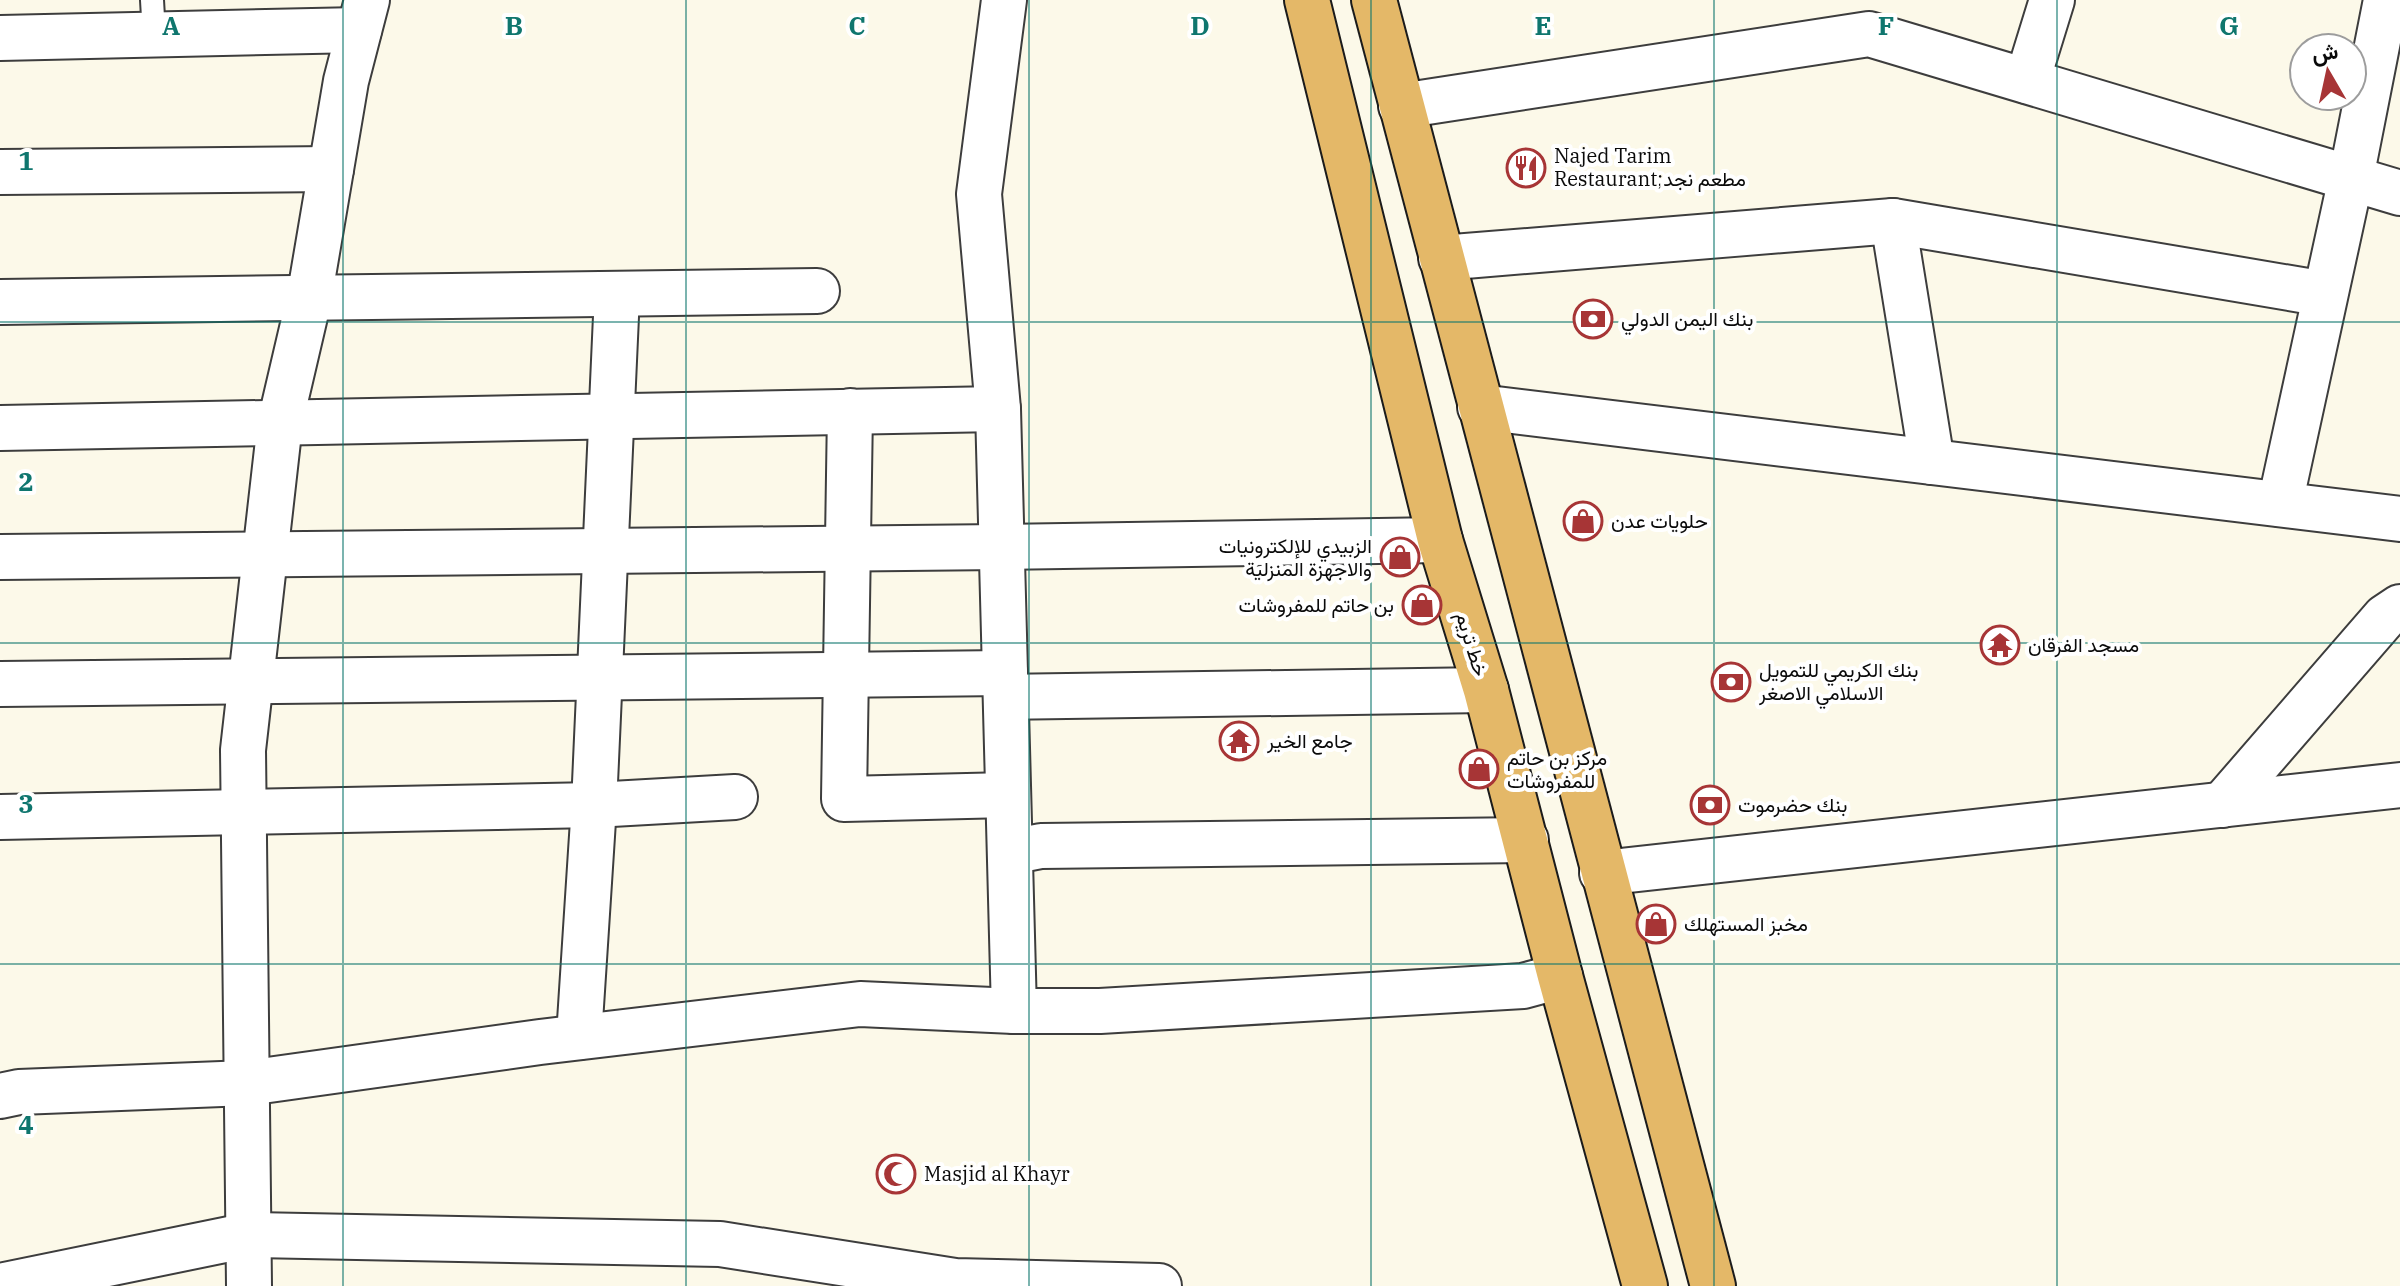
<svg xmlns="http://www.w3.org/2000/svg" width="2400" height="1286" font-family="'IBM Plex Serif',Vazirmatn,serif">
	<rect width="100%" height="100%" fill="#fcf9e9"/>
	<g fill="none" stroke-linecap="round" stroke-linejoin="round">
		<defs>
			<path id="service" d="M152,0L154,35"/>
			<g id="minor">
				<path d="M1004,0L979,194L998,409L1014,1011"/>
				<path d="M0,38L359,30"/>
				<path d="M2027,81L2052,0"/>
				<path d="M1401,106L1869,34L2400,193"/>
				<path d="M0,172L331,169"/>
				<path d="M1893,221L1932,462"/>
				<path d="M1441,258L1893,221L2325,294"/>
				<path d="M0,302L817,291"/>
				<path d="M1480,407L2400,519"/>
				<path d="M850,411L844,799L1008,795"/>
				<path d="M0,428L998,409"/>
				<path d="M2280,504L2351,178L2386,0"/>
				<path d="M0,557L1001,547L1440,540"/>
				<path d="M0,684L1005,673"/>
				<path d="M1006,697L1486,690"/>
				<path d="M2222,805L2385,617L2400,607"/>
				<path d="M0,817L594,805L735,797"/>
				<path d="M1010,852L1041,846L1526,840"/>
				<path d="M1602,873L2400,785"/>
				<path d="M579,1037L594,805L617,294"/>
				<path d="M0,1286L249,1235L720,1244L955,1281L1159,1286"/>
			</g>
			<g id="tertiary">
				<path d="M0,1096L19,1092L247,1083L540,1042L860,1004L1014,1011H1100L1523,986L1560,976"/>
				<path d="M249,1286L243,750L280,423L309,299L346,81L367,0"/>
			</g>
			<g id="trunk">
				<path d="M1307,0L1440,540L1486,690L1560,976L1645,1286"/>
				<path d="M1374,0L1713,1286"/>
			</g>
		</defs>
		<use href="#service" stroke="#3d3d3d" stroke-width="26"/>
		<use href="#minor" stroke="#3d3d3d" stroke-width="48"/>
		<use href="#tertiary" stroke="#3d3d3d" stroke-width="48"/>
		<use href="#trunk" stroke="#1b1b1b" stroke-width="48"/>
		<use href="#service" stroke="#fff" stroke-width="22"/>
		<use href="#minor" stroke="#fff" stroke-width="44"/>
		<use href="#tertiary" stroke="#fff" stroke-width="44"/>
		<use href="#trunk" stroke="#e4b868" stroke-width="44"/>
	</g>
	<path fill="none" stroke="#0f766e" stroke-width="2" stroke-opacity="0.55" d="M343,0V1286M686,0V1286M1029,0V1286M1371,0V1286M1714,0V1286M2057,0V1286M0,322H2400M0,643H2400M0,964H2400"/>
	<defs>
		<symbol id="restaurant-ring" viewBox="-11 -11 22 22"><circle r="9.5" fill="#fff" stroke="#a73536" stroke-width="1.5"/><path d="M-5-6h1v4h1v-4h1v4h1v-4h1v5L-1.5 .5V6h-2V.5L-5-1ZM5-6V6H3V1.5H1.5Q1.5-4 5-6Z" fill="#a73536"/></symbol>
		<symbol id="bank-ring" viewBox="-11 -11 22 22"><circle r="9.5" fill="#fff" stroke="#a73536" stroke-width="1.5"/><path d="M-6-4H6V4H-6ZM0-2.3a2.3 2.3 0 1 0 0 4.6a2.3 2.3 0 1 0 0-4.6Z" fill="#a73536"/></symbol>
		<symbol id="shop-ring" viewBox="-11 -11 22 22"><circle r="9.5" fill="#fff" stroke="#a73536" stroke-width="1.5"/><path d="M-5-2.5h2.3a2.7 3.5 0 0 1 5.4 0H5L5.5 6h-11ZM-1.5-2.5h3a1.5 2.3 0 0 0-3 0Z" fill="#a73536"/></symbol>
		<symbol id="temple-ring" viewBox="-11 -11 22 22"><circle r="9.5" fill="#fff" stroke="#a73536" stroke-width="1.5"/><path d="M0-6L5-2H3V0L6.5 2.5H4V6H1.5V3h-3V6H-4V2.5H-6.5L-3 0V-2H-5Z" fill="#a73536"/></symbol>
		<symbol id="mosque-ring" viewBox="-11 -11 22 22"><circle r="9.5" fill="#fff" stroke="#a73536" stroke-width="1.5"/><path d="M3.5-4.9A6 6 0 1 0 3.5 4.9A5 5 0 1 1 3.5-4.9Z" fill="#a73536"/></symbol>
	</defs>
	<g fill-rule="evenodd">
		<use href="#restaurant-ring" x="1504" y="146" width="44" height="44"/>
		<use href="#bank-ring" x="1571" y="297" width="44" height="44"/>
		<use href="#shop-ring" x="1561" y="499" width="44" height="44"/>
		<use href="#shop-ring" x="1378" y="535" width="44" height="44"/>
		<use href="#shop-ring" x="1400" y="583" width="44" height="44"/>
		<use href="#temple-ring" x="1978" y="623" width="44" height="44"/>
		<use href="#bank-ring" x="1709" y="660" width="44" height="44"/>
		<use href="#temple-ring" x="1217" y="719" width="44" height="44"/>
		<use href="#shop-ring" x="1457" y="747" width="44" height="44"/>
		<use href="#bank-ring" x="1688" y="783" width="44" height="44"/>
		<use href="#shop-ring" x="1634" y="902" width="44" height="44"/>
		<use href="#mosque-ring" x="874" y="1152" width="44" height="44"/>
	</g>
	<g text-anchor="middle" stroke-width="8" stroke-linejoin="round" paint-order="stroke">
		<g font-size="20" fill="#0a0a0a" stroke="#fff" text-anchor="start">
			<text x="1554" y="163">Najed Tarim<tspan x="1554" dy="23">Restaurant;مطعم نجد</tspan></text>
			<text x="1621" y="326">بنك اليمن الدولي</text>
			<text x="1611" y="528">حلويات عدن</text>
			<text x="1372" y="553" text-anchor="end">الزبيدي للإلكترونيات<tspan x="1372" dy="23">والاجهزة المنزلية</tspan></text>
			<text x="1394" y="612" text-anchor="end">بن حاتم للمفروشات</text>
			<text x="2028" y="652">مسجد الفرقان</text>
			<text x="1759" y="677">بنك الكريمي للتمويل<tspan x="1759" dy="23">الاسلامي الاصغر</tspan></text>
			<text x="1267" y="748">جامع الخير</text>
			<text x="1507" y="765">مركز بن حاتم<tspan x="1507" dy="23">للمفروشات</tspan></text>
			<text x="1738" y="812">بنك حضرموت</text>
			<text x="1684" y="931">مخبز المستهلك</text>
			<text x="924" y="1181">Masjid al Khayr</text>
		</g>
		<g font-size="20" fill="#0a0a0a" stroke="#fff">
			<text transform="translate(1472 644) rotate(73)" y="7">خط تريم</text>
		</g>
	</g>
	<g font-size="26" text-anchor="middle" font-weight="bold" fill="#0f766e" stroke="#fff" stroke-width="8" stroke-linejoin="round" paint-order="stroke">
		<text x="171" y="35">A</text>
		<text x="514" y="35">B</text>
		<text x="857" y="35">C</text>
		<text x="1200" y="35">D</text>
		<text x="1543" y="35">E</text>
		<text x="1886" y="35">F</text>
		<text x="2229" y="35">G</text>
		<text x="26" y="170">1</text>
		<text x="26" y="491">2</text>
		<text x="26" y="813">3</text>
		<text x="26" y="1134">4</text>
	</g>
	<g transform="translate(2328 72) rotate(351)"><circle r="38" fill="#ffffff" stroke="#9d9d9d" stroke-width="2"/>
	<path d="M0-6L14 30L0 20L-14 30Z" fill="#a73536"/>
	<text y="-12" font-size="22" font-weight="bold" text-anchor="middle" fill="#0a0a0a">ش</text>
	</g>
</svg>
